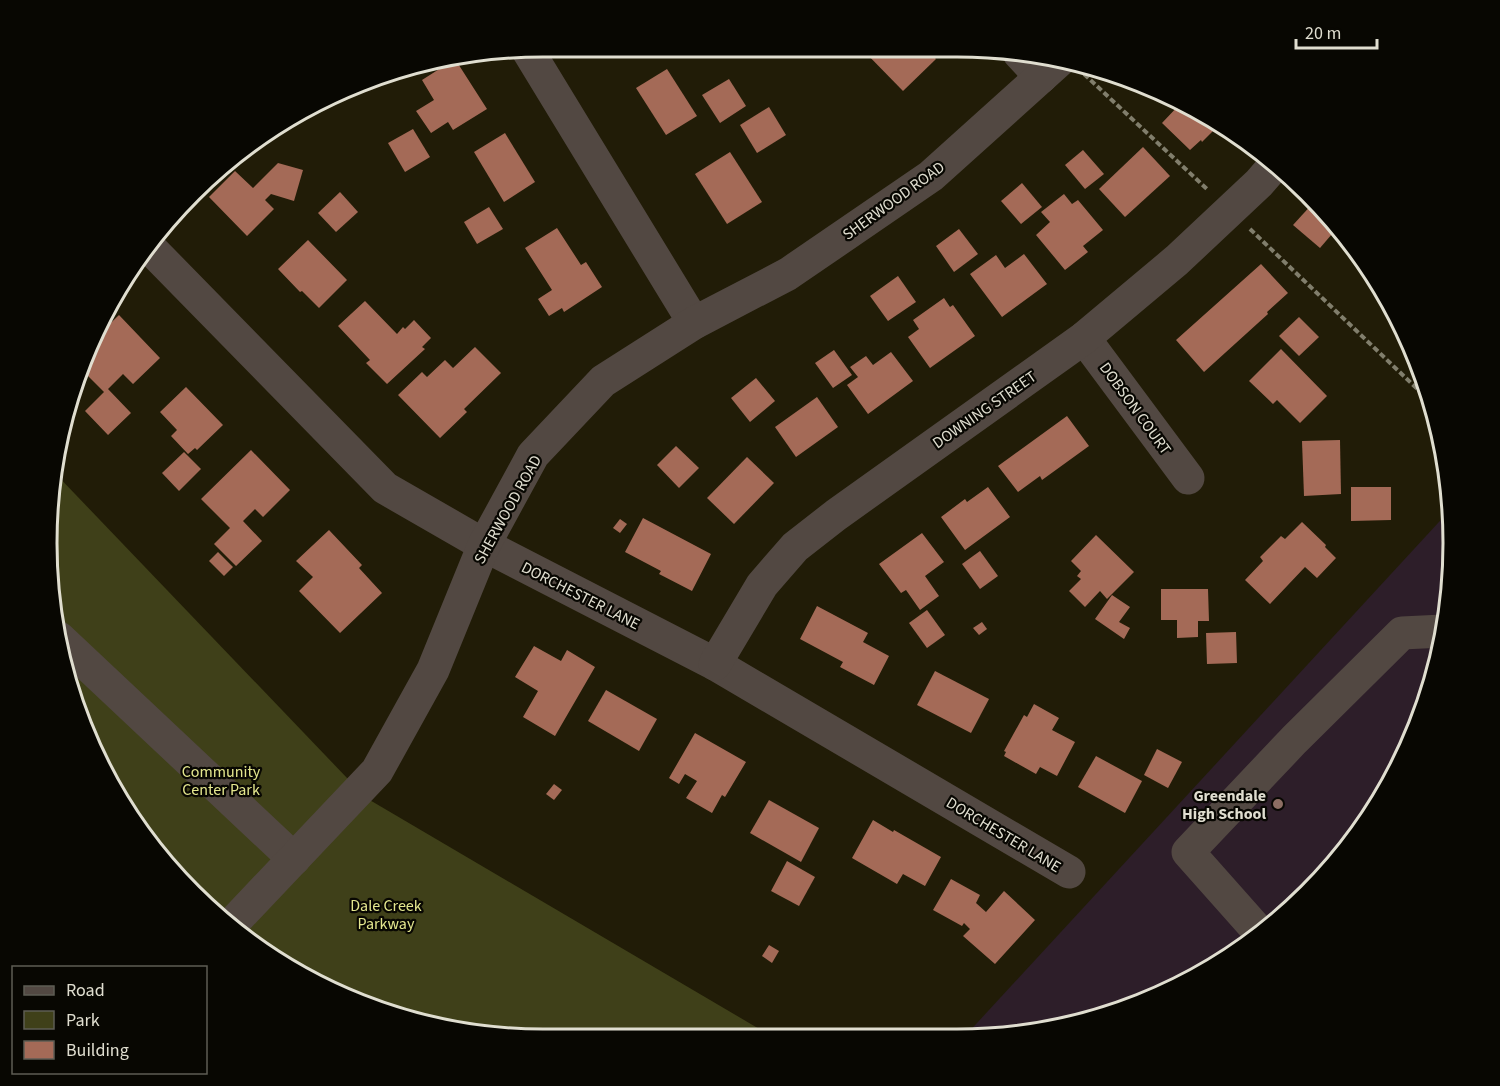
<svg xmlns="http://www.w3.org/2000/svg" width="1500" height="1086" font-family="'Source Sans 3',sans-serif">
	<rect width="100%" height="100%" fill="#211c07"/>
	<path fill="#2d1e29" d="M1450,510L1452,576L1436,672L1402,763L1351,846L1284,917L1176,988L1022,1035L965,1036Z"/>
	<g fill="#3f4019">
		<path d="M53,471L348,779L220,917L169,870L84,733L51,607V478Z"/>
		<path d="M368,799L773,1037L511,1038L415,1023L323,988L240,937Z"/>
	</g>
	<g fill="#a46a57">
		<path d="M612,47H630L617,55Z"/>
		<path d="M860,47H924L936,59L903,91Z"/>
		<path d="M455,59L487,109L453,130L448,122L431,133L416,111L434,100L422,80Z"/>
		<path d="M667,69L697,116L666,135L636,88Z"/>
		<path d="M729,79L746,106L720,123L702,95Z"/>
		<path d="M1180,104L1206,113L1219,125L1202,142L1201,140L1190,150L1162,123Z"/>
		<path d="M769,107L786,135L757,153L740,125Z"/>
		<path d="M413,129L430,157L405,172L388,143Z"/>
		<path d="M505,133L535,182L504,202L474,152Z"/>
		<path d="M1143,147L1170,176L1125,217L1099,189Z"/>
		<path d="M1083,150L1104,174L1085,189L1065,165Z"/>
		<path d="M730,152L762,202L727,224L695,174Z"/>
		<path d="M278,163L303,170L294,201L271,194L265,200L274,209L247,236L209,197L235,171L253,188Z"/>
		<path d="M1022,183L1042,207L1021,224L1001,201Z"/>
		<path d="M340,192L358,212L336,232L318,213Z"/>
		<path d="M1064,194L1072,204L1078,200L1103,230L1083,246L1088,252L1065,270L1036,235L1050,222L1041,212Z"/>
		<path d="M1314,202L1331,216L1338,227L1320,248L1293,225Z"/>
		<path d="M489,207L503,229L477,244L464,222Z"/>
		<path d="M557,228L581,265L586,262L602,287L564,312L562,308L549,316L538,299L552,290L525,248Z"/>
		<path d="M959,229L978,254L954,272L936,246Z"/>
		<path d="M308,240L347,280L319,308L302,291L300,292L278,269Z"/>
		<path d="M1024,254L1047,284L1002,317L970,274L996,255L1005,268Z"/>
		<path d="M1261,264L1288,293L1267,312L1268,314L1204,372L1176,340Z"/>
		<path d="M898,276L916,302L888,321L870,296Z"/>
		<path d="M944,298L950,307L953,305L975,336L930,368L908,337L919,329L913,320Z"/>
		<path d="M365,301L397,334L403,327L405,329L414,320L431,338L422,347L425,349L387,384L366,363L370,360L338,326Z"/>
		<path d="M119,315L160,358L133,384L123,374L108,389L131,413L108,435L85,411L104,392L83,371L92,341Z"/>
		<path d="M1299,317L1319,337L1299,356L1279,336Z"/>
		<path d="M475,347L501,373L464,409L467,412L440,438L398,395L422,372L427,377L445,360L453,368Z"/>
		<path d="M1281,349L1327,396L1300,423L1277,400L1273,404L1249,381Z"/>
		<path d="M834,350L852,375L833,388L815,363Z"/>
		<path d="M891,352L913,381L868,414L847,385L858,377L850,367L866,356L873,365Z"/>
		<path d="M756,378L775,401L750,422L731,398Z"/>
		<path d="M186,387L223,425L197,450L195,448L188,454L171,436L177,430L160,412Z"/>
		<path d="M817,397L838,427L796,457L775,427Z"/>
		<path d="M1067,416L1089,446L1042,480L1040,476L1018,492L998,466Z"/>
		<path d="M1340,440L1341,494L1304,496L1302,441Z"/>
		<path d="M676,446L699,468L679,488L657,465Z"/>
		<path d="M251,450L290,490L263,517L255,509L243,521L262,541L236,566L214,544L230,528L201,499Z"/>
		<path d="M184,452L201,469L179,491L162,473Z"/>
		<path d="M747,457L774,483L734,524L707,498Z"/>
		<path d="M988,487L1010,517L965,550L941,517L965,499L967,502Z"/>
		<path d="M1351,487H1391V520L1351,521Z"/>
		<path d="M643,518L711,554L692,591L659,574L661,571L625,552Z"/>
		<path d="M620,519L627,524L620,533L613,528Z"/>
		<path d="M1302,522L1326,545L1325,547L1336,558L1317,578L1305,567L1270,604L1245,580L1263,561L1260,557L1281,536L1285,539Z"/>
		<path d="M329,530L362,565L359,568L382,593L340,633L299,591L313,577L296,561Z"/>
		<path d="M922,533L944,562L925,576L939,596L920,610L906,590L901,593L879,564Z"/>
		<path d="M1096,535L1134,572L1107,599L1100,591L1085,607L1069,591L1081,579L1077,576L1081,571L1071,561Z"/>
		<path d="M980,551L998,576L980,589L962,564Z"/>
		<path d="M218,552L233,567L224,576L209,561Z"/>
		<path d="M1161,589H1208L1209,621H1198V637L1177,638V620H1161Z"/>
		<path d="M1112,595L1130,607L1119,622L1130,628L1124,639L1095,619Z"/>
		<path d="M817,606L868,633L863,642L889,656L874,685L840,667L843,662L800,639Z"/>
		<path d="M927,610L945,635L927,648L909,623Z"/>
		<path d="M982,622L987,629L979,635L973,628Z"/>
		<path d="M1236,632L1237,663L1207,664L1206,633Z"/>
		<path d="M534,646L561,661L567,650L595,667L555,736L523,717L538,691L515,677Z"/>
		<path d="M935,671L989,699L971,733L917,705Z"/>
		<path d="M606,690L657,719L639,751L588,721Z"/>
		<path d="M1034,704L1059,718L1052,730L1075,742L1057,776L1040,767L1036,774L1004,756L1006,752L1004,751L1024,715L1027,717Z"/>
		<path d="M695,733L746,762L725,797L722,795L712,813L686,798L697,781L685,774L679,784L669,778Z"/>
		<path d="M1157,749L1182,762L1168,788L1144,775Z"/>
		<path d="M1096,756L1142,781L1125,813L1078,787Z"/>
		<path d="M554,784L562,790L554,800L546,794Z"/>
		<path d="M769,800L819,828L801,862L750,833Z"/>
		<path d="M873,820L893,832L894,830L941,857L925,886L903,874L897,884L852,858Z"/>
		<path d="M787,861L815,877L799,906L771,891Z"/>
		<path d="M951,879L980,895L976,903L986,912L1004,891L1035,920L995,964L963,936L970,929L964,923L962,926L933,910Z"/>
		<path d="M769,945L779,951L772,963L762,956Z"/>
	</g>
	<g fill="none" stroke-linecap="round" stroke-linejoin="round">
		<g stroke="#817e6c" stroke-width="4" stroke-dasharray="6 3" stroke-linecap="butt">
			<path d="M1084,74L1208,190"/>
			<path d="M1250,229L1432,403"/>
		</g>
		<g stroke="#524842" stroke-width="33">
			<path d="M527,49L694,323"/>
			<path d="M1019,53L1041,77"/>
			<path d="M149,247L385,488L484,545L715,664L1069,872"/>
			<path d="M1084,338L1188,478"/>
			<path d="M59,638L294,859"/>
			<path d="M715,664L762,585L795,547L836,515L1084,338L1177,260L1259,183L1272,168"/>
			<path d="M230,926L377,771L433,670L484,545L533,455L603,381L694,323L788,274L931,176L1061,59"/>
			<path d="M1260,933L1188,852L1294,740L1402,633L1443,631"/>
		</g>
	</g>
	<circle fill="#8d6e63" stroke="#080702" stroke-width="2" cx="1278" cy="804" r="6"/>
	<g text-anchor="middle" stroke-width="4.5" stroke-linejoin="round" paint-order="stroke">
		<g font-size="16" fill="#e0ded0" stroke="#080702">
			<text transform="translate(893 200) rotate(-36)" y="6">SHERWOOD ROAD</text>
			<text transform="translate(1136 408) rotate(54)" y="6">DOBSON COURT</text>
			<text transform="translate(984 409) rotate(-35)" y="6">DOWNING STREET</text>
			<text transform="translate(507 509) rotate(-61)" y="6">SHERWOOD ROAD</text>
			<text transform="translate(581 595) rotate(27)" y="6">DORCHESTER LANE</text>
			<text transform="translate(1004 834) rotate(31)" y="6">DORCHESTER LANE</text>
		</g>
		<g font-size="16" fill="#e4e78e" stroke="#080702">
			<text x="221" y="777">Community<tspan x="221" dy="18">Center Park</tspan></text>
			<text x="386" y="911">Dale Creek<tspan x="386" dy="18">Parkway</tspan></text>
		</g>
		<g font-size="16" font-weight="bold" fill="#e0ded0" stroke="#080702" text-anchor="end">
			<text x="1266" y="801">Greendale<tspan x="1266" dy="18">High School</tspan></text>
		</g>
	</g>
	<path d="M0 0H1500V1086H0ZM543 57H957A486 486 0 0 1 1443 543V543A486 486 0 0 1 957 1029H543A486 486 0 0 1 57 543V543A486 486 0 0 1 543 57Z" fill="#080702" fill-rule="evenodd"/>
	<path fill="none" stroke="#e0ded0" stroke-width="3" d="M543 57H957A486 486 0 0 1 1443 543V543A486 486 0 0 1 957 1029H543A486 486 0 0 1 57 543V543A486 486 0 0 1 543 57Z"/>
	<rect x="12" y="966" width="195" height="108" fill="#080702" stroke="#5e5d54" stroke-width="1.5"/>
	<rect x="24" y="986" width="30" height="9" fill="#524842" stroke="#5e5d54" stroke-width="1.5"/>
	<text x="66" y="996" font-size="18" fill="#e0ded0">Road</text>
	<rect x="24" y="1011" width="30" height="18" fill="#3f4019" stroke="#5e5d54" stroke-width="1.5"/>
	<text x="66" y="1026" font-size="18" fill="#e0ded0">Park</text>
	<rect x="24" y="1041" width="30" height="18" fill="#a46a57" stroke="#5e5d54" stroke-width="1.5"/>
	<text x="66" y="1056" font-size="18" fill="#e0ded0">Building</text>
	<path d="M1296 39v9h81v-9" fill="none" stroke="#e0ded0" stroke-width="3"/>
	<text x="1305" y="39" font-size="18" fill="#e0ded0" stroke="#080702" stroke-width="4.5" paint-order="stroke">20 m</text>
</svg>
